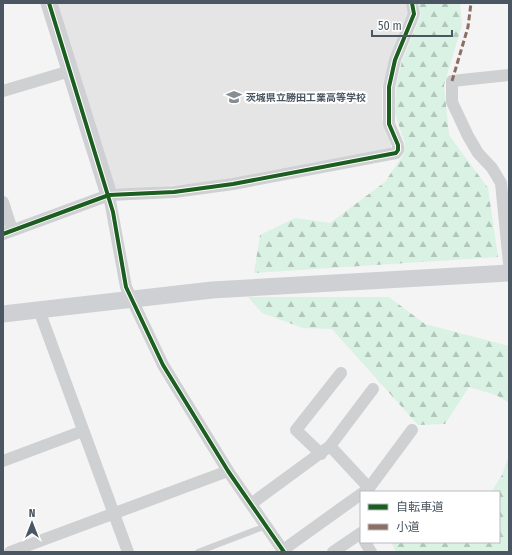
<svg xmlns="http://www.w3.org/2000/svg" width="512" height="555" font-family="'Fira Sans Condensed','Noto Sans JP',sans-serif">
	<defs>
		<pattern id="forest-firs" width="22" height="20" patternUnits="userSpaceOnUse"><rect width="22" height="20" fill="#d9f2e3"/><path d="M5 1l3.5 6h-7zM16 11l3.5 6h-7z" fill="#b2c7bb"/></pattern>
	</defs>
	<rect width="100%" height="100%" fill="#f4f4f4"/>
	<path fill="#e6e5e6" d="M58,3H407L409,13L401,29L382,88V119L391,144L390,150L211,182L120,190L115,187Z"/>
	<g fill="url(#forest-firs)">
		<path d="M418,3H460L462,25L444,85L449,135L488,188L498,257L254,273L260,235L295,218L330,223L385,182L403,155L405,144L395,113L396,86L402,61L421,15Z"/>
		<path d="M248,297H389L425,324L509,346V403L496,395L469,387L445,424L418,425L332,329L303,328L262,313Z"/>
		<path d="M509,455L508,552H396L391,542H499V492H491L502,475Z"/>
	</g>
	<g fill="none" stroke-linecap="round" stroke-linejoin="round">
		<path stroke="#ced0d2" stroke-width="6" d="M198,552L266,526"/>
		<g stroke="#ced0d2" stroke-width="12">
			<path d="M509,75L452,81V102L468,136L478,153L492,168L501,183L509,263"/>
			<path d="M3,91L70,71"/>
			<path d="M109,195L126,287L163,365L228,471L284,552"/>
			<path d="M3,202L12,230"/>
			<path d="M3,234L109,195L174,192L233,184L396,153L398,150V145L389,124V87L395,60L414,14L412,3"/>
			<path d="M39,310L128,552"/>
			<path d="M330,446L369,488"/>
			<path d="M321,454L296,430L341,373"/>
			<path d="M3,461L83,431"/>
			<path d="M364,492L369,488L412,430"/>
			<path d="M251,504L330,446L373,389"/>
			<path d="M365,542L371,552"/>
			<path d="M283,550L361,494"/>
			<path d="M10,552L228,471"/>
			<path d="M333,552L361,533"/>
		</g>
		<g stroke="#ced0d4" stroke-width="17">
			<path d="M49,3L109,195"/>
			<path d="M3,314L212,290L509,273"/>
		</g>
		<path stroke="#8d6e63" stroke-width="3" stroke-dasharray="6 3" stroke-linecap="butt" d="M452,81L468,27L471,3"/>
		<defs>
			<g id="cycleway">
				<path d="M49,3L113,212L126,287L163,365L228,471L284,552"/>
				<path d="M3,234L109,195L174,192L233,184L396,153L398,150V145L389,124V87L395,60L414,14L412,3"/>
			</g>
		</defs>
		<use href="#cycleway" stroke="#fff" stroke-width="6"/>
		<use href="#cycleway" stroke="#1b5e20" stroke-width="4"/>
	</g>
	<defs>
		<symbol id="school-bare" viewBox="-9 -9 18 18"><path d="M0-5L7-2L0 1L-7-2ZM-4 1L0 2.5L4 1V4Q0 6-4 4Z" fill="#868d94" stroke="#fff" stroke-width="2.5" paint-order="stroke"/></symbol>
	</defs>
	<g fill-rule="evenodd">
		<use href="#school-bare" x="223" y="86" width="22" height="22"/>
	</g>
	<g text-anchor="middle" stroke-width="4" stroke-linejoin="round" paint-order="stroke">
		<g font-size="10" font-weight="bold" fill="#4a5661" stroke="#fff" text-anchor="start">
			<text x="246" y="101">茨城県立勝田工業高等学校</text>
		</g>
	</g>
	<rect width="512" height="555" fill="none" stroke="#4a5661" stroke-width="8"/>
	<rect x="360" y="491" width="140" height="52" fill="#ffffff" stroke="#b7bbc0"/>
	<rect x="368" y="504" width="20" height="6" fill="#1b5e20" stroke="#b7bbc0"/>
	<text x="396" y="511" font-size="12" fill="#4a5661">自転車道</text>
	<rect x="368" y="524" width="20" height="6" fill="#8d6e63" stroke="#b7bbc0"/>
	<text x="396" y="531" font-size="12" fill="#4a5661">小道</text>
	<g transform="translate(32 523)" stroke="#ffffff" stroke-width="3" paint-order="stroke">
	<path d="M0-3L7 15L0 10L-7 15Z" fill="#4a5661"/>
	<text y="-6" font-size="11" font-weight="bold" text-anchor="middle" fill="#4a5661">N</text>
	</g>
	<path d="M372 30v6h80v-6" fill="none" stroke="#4a5661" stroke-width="2"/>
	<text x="378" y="30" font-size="12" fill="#4a5661" stroke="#ffffff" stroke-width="3" paint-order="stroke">50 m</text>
</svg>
